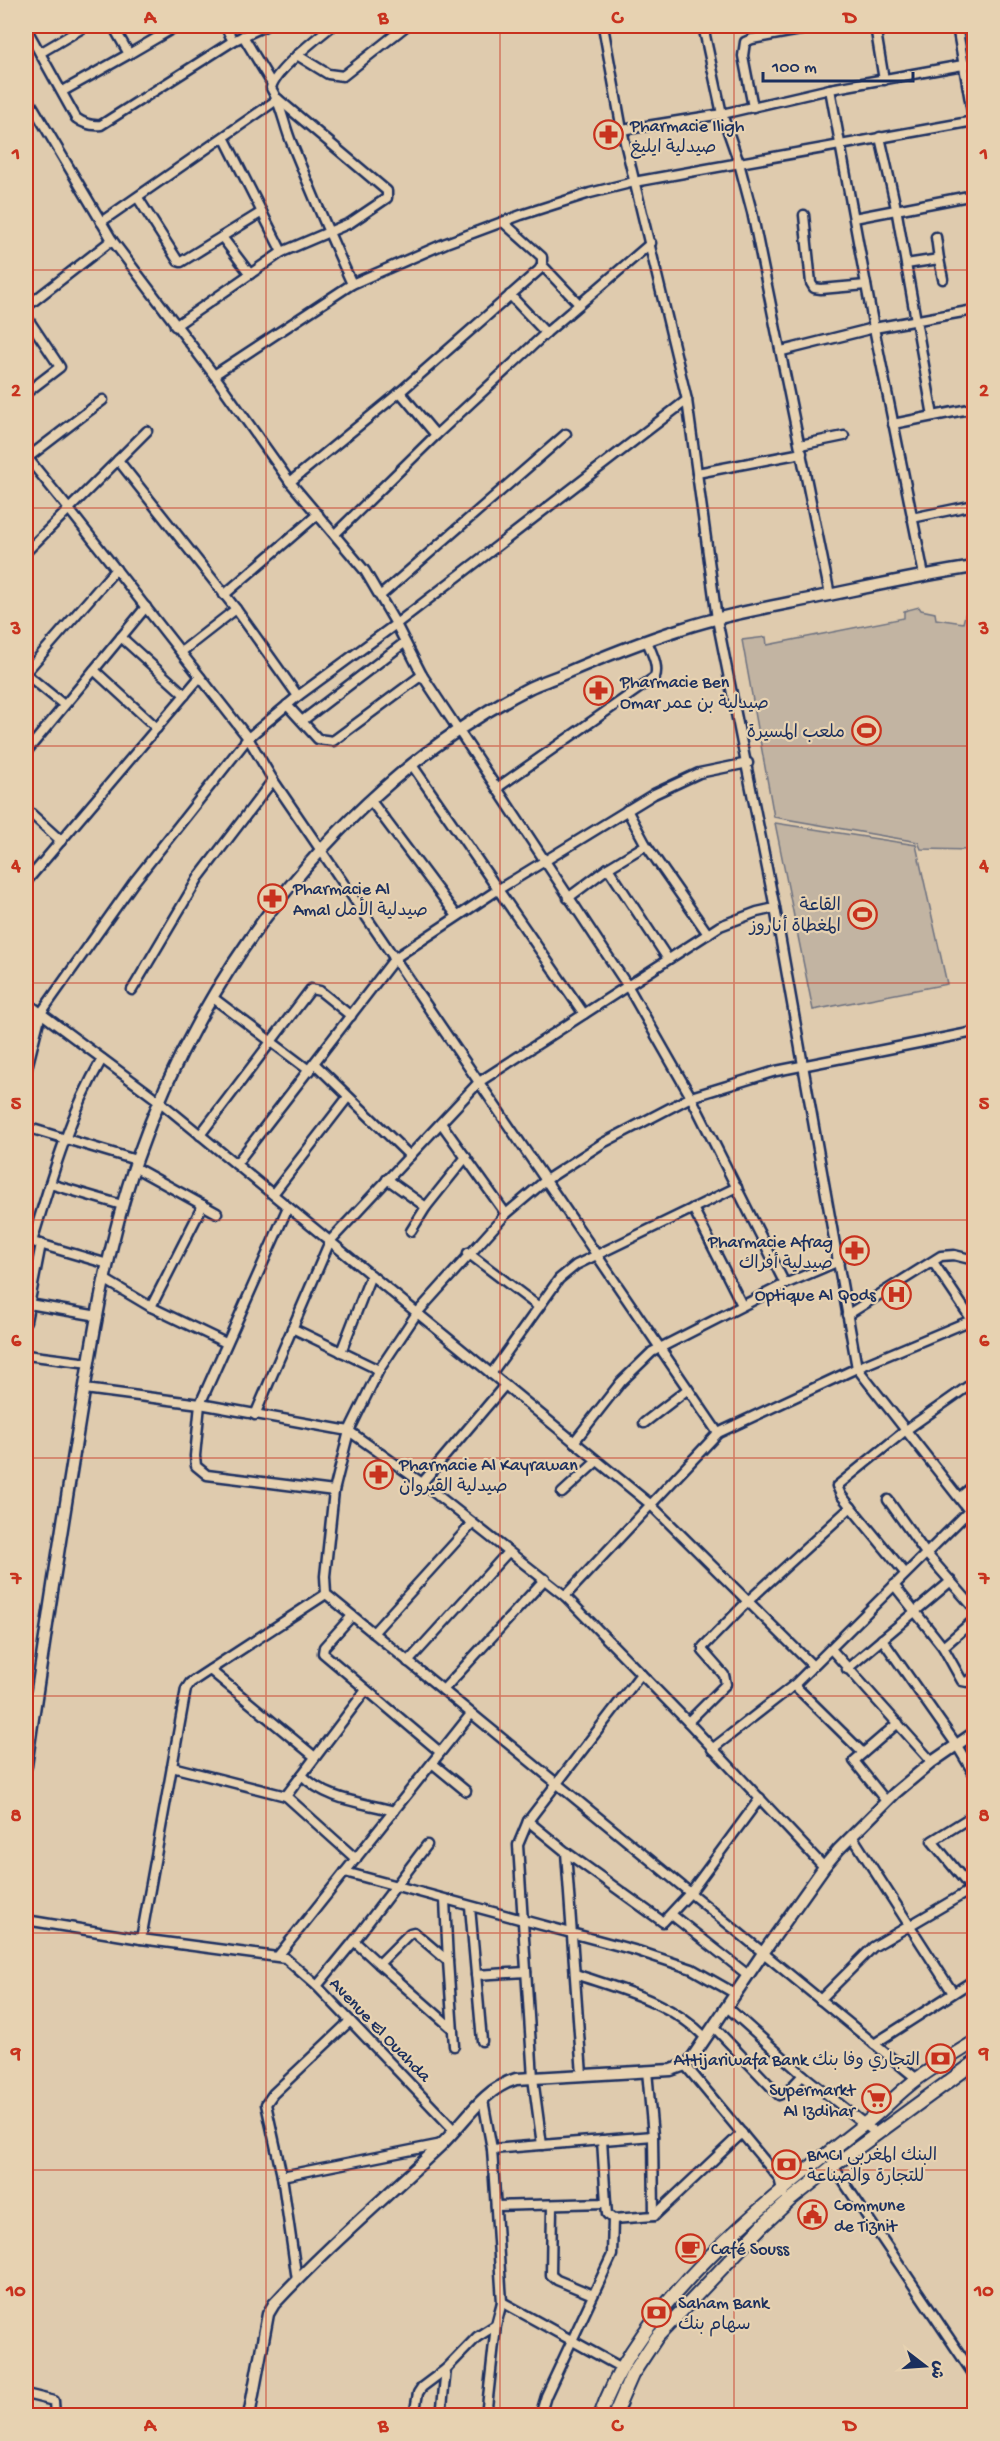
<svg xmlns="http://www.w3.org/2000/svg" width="1000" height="2441" font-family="'Gochi Hand','Playpen Sans Arabic',sans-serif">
	<rect width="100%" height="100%" fill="#dfcbae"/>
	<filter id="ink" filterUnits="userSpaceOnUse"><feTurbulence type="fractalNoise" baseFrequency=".0167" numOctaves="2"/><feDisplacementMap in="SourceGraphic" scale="12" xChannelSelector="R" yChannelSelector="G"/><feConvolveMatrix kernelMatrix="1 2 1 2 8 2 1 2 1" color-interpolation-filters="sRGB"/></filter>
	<g filter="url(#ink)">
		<g fill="#c2b4a2" stroke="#6e7280" stroke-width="1.5">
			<path d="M974,595V850L921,849L918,842L774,817L742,640L766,637L767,645L904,618V611L919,607L921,610L935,613L936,619L963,623L970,596Z"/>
			<path d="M775,823L916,845L947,984L813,1010Z"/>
		</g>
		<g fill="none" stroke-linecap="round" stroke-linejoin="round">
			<defs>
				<g id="minor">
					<path d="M113,26L129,54L177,26"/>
					<path d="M225,26L233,41"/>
					<path d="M332,26C318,37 274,72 271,88C282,106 284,126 292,144C311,191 331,238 352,284"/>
					<path d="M603,26L622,130L687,400L717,619L775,908L857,1368L974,1517"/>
					<path d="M703,26L722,114L739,163L752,212L830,595"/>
					<path d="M875,26L884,80"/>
					<path d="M957,26L974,124"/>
					<path d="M26,28L76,118C84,124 91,126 101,125L233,41L265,26"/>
					<path d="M243,36L272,84"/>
					<path d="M40,53L86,26"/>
					<path d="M297,55L328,74L343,76L406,26"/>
					<path d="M830,89L974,63"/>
					<path d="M63,91L129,54"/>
					<path d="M26,95L112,240L214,375L290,482L365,571L396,624L422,675L627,985L691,1097L785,1284"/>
					<path d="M753,107L743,56L745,42L752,39L822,26"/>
					<path d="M622,130L722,114L830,89L874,328L924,575"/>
					<path d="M224,137L282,252"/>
					<path d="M880,137L896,208L933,416"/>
					<path d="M138,198L178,261L181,262L262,212"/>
					<path d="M804,215L811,283L814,288L821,289L866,285"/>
					<path d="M854,218L974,195"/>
					<path d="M101,222L278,99"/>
					<path d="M222,237L250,274"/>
					<path d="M936,237L939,259"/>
					<path d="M906,264L939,259L943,279"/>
					<path d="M542,265L579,304"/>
					<path d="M510,295L546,333"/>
					<path d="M26,307L112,240"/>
					<path d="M26,316L60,367L26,393"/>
					<path d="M175,326L282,252L350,223L387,198V191L278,99"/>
					<path d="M782,351L874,328L974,310"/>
					<path d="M214,375L352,284L446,243L521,215L590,193L634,182L974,121"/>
					<path d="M400,392L436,435"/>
					<path d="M971,408L974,424"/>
					<path d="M893,424L974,408"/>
					<path d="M800,445L844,436"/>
					<path d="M26,456L68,508L248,738L273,780L718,1433"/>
					<path d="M26,459L103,400"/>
					<path d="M118,460L236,609L298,696"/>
					<path d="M697,473L802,453"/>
					<path d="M290,482L400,392L539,270L542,265V257L503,222"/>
					<path d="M912,518L974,505"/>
					<path d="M335,534L436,435L546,333L651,243"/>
					<path d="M26,552L147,431"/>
					<path d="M224,595L318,514"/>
					<path d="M380,596L566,434"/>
					<path d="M121,637L185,695"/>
					<path d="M181,652L236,609"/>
					<path d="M94,670L157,728"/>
					<path d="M26,672L116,569"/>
					<path d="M26,674L64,705"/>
					<path d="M287,705L318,739L333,741L422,675"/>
					<path d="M302,721L404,643"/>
					<path d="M26,752L146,607"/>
					<path d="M412,765L584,1014"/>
					<path d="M497,788L655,677C659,665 651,652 647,641"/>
					<path d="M371,801L457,916"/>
					<path d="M26,809L61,841"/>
					<path d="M627,810L646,845L708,934"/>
					<path d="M608,868L668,959"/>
					<path d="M26,882L200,677"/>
					<path d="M568,898L608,868L646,845"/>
					<path d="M132,990L199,877L273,780"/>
					<path d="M212,997L310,1071"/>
					<path d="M26,1002L159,1101L650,1504L812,1665"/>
					<path d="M26,1021L39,1017"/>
					<path d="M315,1064L410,1156"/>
					<path d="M26,1072L41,1013L134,882L248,738L298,696L396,624L687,400"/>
					<path d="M441,1123L506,1214"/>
					<path d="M26,1127L136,1160"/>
					<path d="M200,1135L311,989L320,991L351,1016"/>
					<path d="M236,1164L395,958L499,889L654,794L699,773L748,763"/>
					<path d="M134,1167L217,1213"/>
					<path d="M387,1179L426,1207"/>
					<path d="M50,1184L122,1205"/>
					<path d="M273,1194L348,1097"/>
					<path d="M288,1207L200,1404L195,1456L196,1466L207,1475L334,1491"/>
					<path d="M693,1208L742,1305"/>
					<path d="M411,1231L426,1207L466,1157"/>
					<path d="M26,1240L108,1264"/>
					<path d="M32,1242C51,1179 69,1116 102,1059"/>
					<path d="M468,1253L539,1307"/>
					<path d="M933,1262L972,1320"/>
					<path d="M104,1279L151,1307L226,1343"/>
					<path d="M29,1304L98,1316"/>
					<path d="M151,1307L203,1205"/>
					<path d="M847,1315L941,1256L954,1255L974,1260"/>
					<path d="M26,1321L41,1244"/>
					<path d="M292,1328L379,1370"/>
					<path d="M341,1352L371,1275"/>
					<path d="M26,1355L89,1363"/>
					<path d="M491,1374L559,1279L576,1265L737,1187"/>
					<path d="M85,1389L200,1404L349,1431L422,1483L565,1596L688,1722L824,1867"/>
					<path d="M255,1415L330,1241L479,1082L720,926L757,912L775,908"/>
					<path d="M644,1423L688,1389"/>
					<path d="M574,1442L621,1382L652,1352L785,1284L839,1261"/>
					<path d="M422,1483L505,1385"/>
					<path d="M562,1493L597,1461"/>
					<path d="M960,1497L974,1485"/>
					<path d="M888,1500L925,1552L974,1608"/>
					<path d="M905,1573L841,1495L837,1486L906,1430L974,1382"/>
					<path d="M894,1585L943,1647L962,1681L967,1682L974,1676"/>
					<path d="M565,1596L718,1433L857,1368L974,1319"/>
					<path d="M352,1616L324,1647L323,1653L440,1752"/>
					<path d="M373,1633L472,1524"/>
					<path d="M882,1639L956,1744L974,1774"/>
					<path d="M943,1647L974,1620"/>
					<path d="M831,1649L932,1762"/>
					<path d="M408,1662L508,1552"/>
					<path d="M847,1669L951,1581"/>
					<path d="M210,1670L315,1757"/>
					<path d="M794,1685L863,1753"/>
					<path d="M443,1690L545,1579"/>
					<path d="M688,1722L726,1684L724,1675L703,1651V1647L747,1602L851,1507"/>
					<path d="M712,1749L794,1685L969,1511"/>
					<path d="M432,1763L466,1791"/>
					<path d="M172,1767L286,1796L356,1859"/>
					<path d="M302,1775C326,1800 361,1802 394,1811"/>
					<path d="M286,1796L366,1690"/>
					<path d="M886,1801L854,1761L898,1723"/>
					<path d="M974,1815L932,1841L974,1892"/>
					<path d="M528,1821L566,1852L663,1922L690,1893L760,1798"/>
					<path d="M852,1836L953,1993"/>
					<path d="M566,1852L582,2075"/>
					<path d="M345,1872L638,1951L692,1969L736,1994"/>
					<path d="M445,1900L448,1961"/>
					<path d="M470,1907L482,2041"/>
					<path d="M672,1915L748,1975"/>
					<path d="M26,1920L141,1939L285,1958L317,1986L455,2131"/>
					<path d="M141,1939L186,1689L190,1683L202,1675L326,1594"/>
					<path d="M278,1956L471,1714"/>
					<path d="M379,1964L354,1941L427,1845"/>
					<path d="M575,1974C622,1990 670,2001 706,2038"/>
					<path d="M476,1975L526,1972"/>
					<path d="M317,1986L354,1941"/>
					<path d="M820,2000L873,1947L972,1889"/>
					<path d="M727,2007L803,2075L877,2134"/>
					<path d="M714,2027L779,2095L789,2090L803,2075"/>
					<path d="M453,2029L379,1964L410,1933L414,1932L448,1961L454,2046"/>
					<path d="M874,2044L974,1980"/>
					<path d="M685,2065L779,2178L783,2194"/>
					<path d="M647,2071L653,2136L654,2216"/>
					<path d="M917,2079L326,1594L325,1576L334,1491L349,1431L379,1370L417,1313L506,1214L546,1180L603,1143L691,1097L776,1071L974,1032"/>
					<path d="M483,2100L492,2149L502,2302L496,2325L486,2416"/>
					<path d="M542,2145L533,2078L518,1845L528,1821L641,1674"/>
					<path d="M492,2149L653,2136"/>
					<path d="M833,2166L974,2375"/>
					<path d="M282,2176L442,2144"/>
					<path d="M606,2203L607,2214L613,2219L654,2216L742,2133"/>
					<path d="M552,2205L551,2275L557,2280L593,2295"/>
					<path d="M496,2206L606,2203L602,2140"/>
					<path d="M297,2280L282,2176L266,2104L273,2094L350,2021"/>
					<path d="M502,2302L620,2367"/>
					<path d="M26,2394L54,2401L55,2416"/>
					<path d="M414,2416L418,2393L422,2387L446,2369L477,2337L496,2325"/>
					<path d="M441,2416L446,2369"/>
					<path d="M540,2416L546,2396L612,2255L613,2219"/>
				</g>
				<g id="tertiary">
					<path d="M26,1766C42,1655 59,1545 77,1435C92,1342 106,1248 137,1159C203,967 347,782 529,688C539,683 550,680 561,675C600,658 640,642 681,629C724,615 770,607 814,598C868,587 921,575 974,567"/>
					<path d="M249,2416L268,2314L274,2304C326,2248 385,2198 441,2145C465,2122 483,2089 516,2079L671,2070L685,2065L690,2061L763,1953L824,1867L839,1849L895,1793L932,1762L974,1733"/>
				</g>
				<g id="secondary">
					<path d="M600,2416C639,2301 769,2199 862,2126C881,2112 898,2093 917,2079C935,2066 955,2054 974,2042"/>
					<path d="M614,2416L632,2375L657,2337L763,2225L789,2201L833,2166L974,2063"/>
				</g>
			</defs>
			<use href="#minor" stroke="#1b2f5e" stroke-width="13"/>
			<use href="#tertiary" stroke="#1b2f5e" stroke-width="15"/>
			<use href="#secondary" stroke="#1b2f5e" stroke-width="16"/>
			<use href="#minor" stroke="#e7d2b1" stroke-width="8"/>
			<use href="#tertiary" stroke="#e7d2b1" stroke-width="10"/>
			<use href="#secondary" stroke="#e7d2b1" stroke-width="12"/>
		</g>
	</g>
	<path fill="none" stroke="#c8321e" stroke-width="1.5" stroke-opacity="0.55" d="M266,26V2416M500,26V2416M734,26V2416M26,270H974M26,508H974M26,746H974M26,983H974M26,1220H974M26,1458H974M26,1696H974M26,1933H974M26,2170H974"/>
	<defs>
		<symbol id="pharmacy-ring" viewBox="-11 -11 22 22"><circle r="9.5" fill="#e7d2b1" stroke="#c8321e" stroke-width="1.5"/><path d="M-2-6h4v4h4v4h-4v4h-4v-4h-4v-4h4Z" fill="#c8321e"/></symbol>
		<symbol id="stadium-ring" viewBox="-11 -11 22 22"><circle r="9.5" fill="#e7d2b1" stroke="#c8321e" stroke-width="1.5"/><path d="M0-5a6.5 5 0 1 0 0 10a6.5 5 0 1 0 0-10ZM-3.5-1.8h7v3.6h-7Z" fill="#c8321e"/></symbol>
		<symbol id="hospital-ring" viewBox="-11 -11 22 22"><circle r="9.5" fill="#e7d2b1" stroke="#c8321e" stroke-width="1.5"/><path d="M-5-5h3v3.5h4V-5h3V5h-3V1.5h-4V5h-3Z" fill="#c8321e"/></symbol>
		<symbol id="bank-ring" viewBox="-11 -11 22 22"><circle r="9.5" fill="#e7d2b1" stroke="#c8321e" stroke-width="1.5"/><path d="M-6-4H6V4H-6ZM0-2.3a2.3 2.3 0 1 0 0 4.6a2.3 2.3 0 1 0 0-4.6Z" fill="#c8321e"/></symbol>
		<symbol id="supermarket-ring" viewBox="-11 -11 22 22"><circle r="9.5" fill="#e7d2b1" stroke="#c8321e" stroke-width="1.5"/><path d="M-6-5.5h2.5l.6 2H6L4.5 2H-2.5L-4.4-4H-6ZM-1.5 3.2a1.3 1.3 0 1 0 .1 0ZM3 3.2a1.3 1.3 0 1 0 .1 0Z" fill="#c8321e"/></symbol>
		<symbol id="civic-ring" viewBox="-11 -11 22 22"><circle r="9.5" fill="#e7d2b1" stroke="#c8321e" stroke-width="1.5"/><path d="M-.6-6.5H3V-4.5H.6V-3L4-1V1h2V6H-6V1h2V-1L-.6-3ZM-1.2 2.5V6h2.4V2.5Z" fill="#c8321e"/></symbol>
		<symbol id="cafe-ring" viewBox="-11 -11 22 22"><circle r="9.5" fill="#e7d2b1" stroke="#c8321e" stroke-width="1.5"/><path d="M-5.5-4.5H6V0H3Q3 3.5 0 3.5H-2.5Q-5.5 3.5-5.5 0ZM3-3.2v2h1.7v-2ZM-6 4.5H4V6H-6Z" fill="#c8321e"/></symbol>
	</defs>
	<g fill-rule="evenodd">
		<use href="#pharmacy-ring" x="592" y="118" width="33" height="33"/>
		<use href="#pharmacy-ring" x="582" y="674" width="33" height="33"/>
		<use href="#stadium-ring" x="850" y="714" width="33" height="33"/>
		<use href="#pharmacy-ring" x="256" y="882" width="33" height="33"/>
		<use href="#stadium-ring" x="846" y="898" width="33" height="33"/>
		<use href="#pharmacy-ring" x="838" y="1234" width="33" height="33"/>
		<use href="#hospital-ring" x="880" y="1278" width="33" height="33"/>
		<use href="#pharmacy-ring" x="362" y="1458" width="33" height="33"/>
		<use href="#bank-ring" x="924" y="2042" width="33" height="33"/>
		<use href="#supermarket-ring" x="860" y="2082" width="33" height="33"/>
		<use href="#bank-ring" x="770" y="2148" width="33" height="33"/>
		<use href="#civic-ring" x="796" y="2198" width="33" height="33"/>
		<use href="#cafe-ring" x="674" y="2232" width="33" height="33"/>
		<use href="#bank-ring" x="640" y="2296" width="33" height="33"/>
	</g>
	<g text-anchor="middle" stroke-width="4.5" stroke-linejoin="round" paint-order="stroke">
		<g font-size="18" fill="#1b2f5e" stroke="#e7d2b1" text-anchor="start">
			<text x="630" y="131">Pharmacie Iligh<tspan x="630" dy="21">صيدلية ايليغ</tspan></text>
			<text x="620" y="687">Pharmacie Ben<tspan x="620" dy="21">Omar صيدلية بن عمر</tspan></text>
			<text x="845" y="737" text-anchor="end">ملعب المسيرة</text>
			<text x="293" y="894">Pharmacie Al<tspan x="293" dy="21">Amal صيدلية الأمل</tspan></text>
			<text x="841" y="910" text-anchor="end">القاعة<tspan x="841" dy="21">المغطاة أناروز</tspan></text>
			<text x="833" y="1247" text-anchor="end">Pharmacie Afrag<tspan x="833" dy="21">صيدلية أفراك</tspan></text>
			<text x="876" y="1300" text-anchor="end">Optique Al Qods</text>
			<text x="399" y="1470">Pharmacie Al Kayrawan<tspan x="399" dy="21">صيدلية القيروان</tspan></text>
			<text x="920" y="2065" text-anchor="end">Attijariwafa Bank التجاري وفا بنك</text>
			<text x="855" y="2095" text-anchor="end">Supermarkt<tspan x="855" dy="21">Al Izdihar</tspan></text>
			<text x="807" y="2160">BMCI البنك المغربي<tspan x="807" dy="21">للتجارة والصناعة</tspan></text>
			<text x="834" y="2210">Commune<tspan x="834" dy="21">de Tiznit</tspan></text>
			<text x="711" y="2254">Café Souss</text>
			<text x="678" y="2308">Saham Bank<tspan x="678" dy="21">سهام بنك</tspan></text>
		</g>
		<g font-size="18" fill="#1b2f5e" stroke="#e7d2b1">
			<text transform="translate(381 2029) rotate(46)" y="6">Avenue El Ouahda</text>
		</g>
	</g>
	<rect width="1000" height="2441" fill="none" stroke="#e7d2b1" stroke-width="66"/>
	<g transform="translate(925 2366) rotate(107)" stroke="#e7d2b1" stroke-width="4.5" paint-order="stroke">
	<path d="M0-4.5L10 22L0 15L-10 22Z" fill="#1b2f5e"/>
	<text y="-9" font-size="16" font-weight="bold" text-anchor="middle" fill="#1b2f5e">ش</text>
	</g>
	<path d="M763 72v9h150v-9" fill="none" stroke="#1b2f5e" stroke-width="3"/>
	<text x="772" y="72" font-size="18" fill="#1b2f5e" stroke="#e7d2b1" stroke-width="4.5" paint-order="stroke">100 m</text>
	<rect x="33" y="33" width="934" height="2375" fill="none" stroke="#c8321e" stroke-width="2"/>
	<g font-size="20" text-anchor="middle" font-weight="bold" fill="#c8321e">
		<text x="150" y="23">A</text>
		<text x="383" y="23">B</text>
		<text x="617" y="23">C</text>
		<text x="850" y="23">D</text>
		<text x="16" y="159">1</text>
		<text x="984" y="159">1</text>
		<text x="16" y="396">2</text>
		<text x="984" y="396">2</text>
		<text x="16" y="634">3</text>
		<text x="984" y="634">3</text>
		<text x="16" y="871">4</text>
		<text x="984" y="871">4</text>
		<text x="16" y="1109">5</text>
		<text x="984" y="1109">5</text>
		<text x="16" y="1346">6</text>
		<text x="984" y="1346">6</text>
		<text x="16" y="1584">7</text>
		<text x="984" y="1584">7</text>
		<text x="16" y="1821">8</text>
		<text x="984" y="1821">8</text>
		<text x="16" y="2059">9</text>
		<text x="984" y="2059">9</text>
		<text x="16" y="2296">10</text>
		<text x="984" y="2296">10</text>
		<text x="150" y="2431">A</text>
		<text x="383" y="2431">B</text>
		<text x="617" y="2431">C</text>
		<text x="850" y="2431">D</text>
	</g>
</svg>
